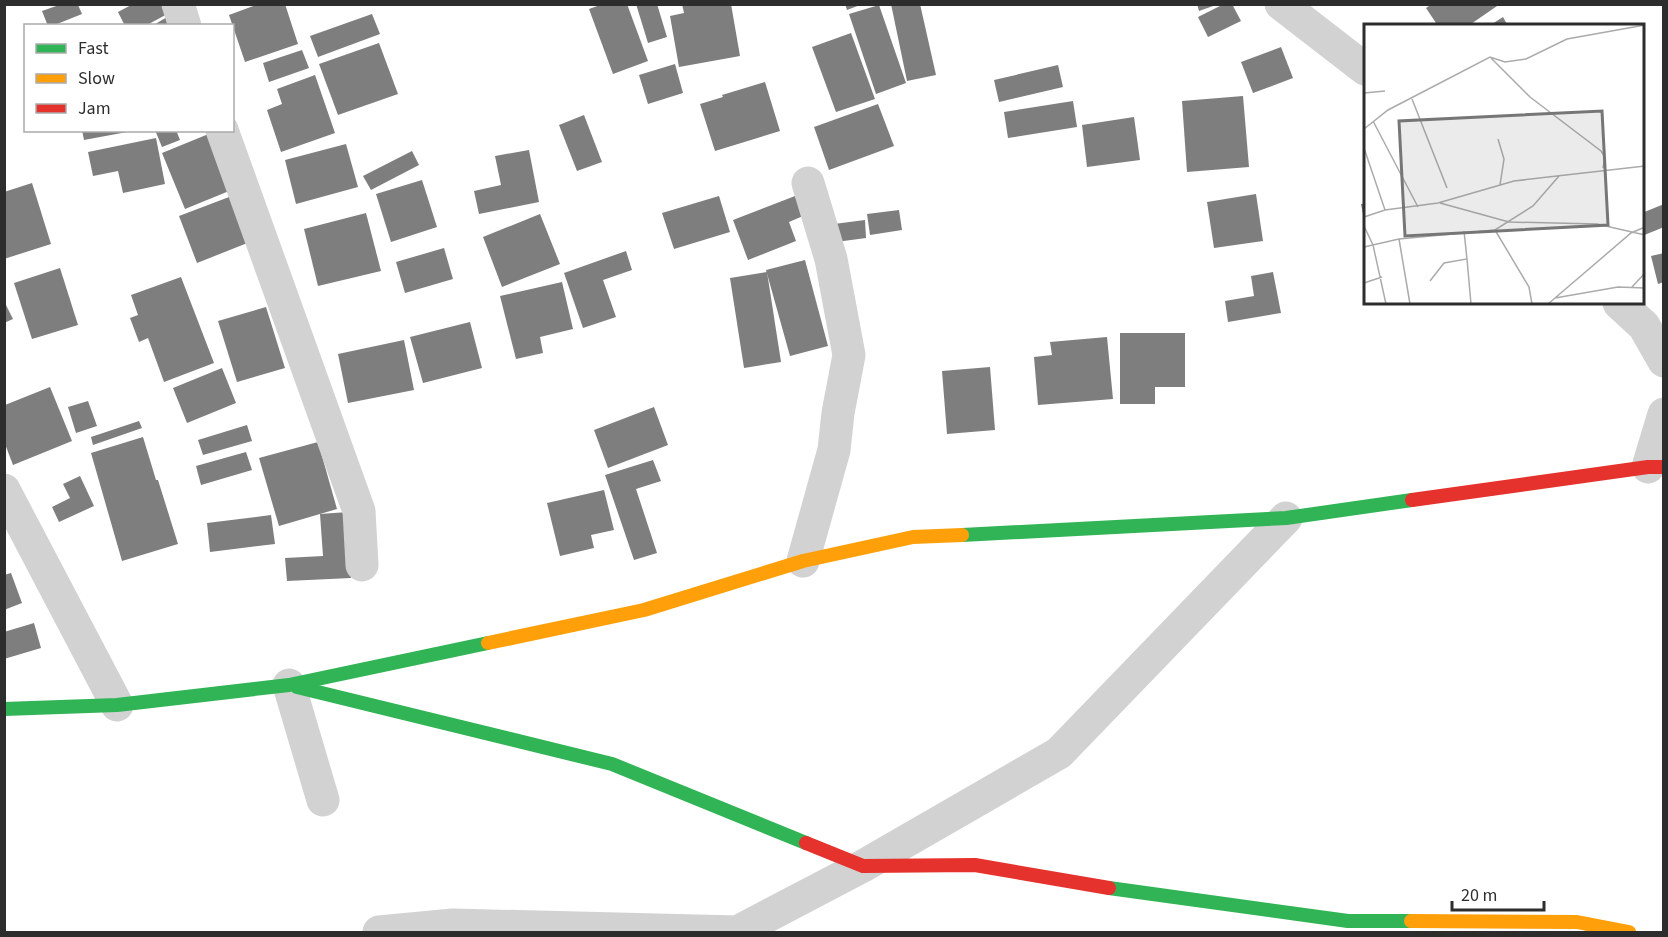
<svg xmlns="http://www.w3.org/2000/svg" width="1668" height="937" font-family="'Source Sans 3',sans-serif">
	<rect width="100%" height="100%" fill="#fff"/>
	<g fill="#7e7e7e">
		<path d="M133,4H169L173,11L145,26H125L118,12Z"/>
		<path d="M259,4H285L298,44L245,62L229,15Z"/>
		<path d="M603,4H627L648,61L613,74L589,9Z"/>
		<path d="M636,4H657L667,37L648,43Z"/>
		<path d="M682,4H731L740,56L679,67L670,16L684,13Z"/>
		<path d="M845,4H860V5L847,10Z"/>
		<path d="M891,4H920L936,75L907,81Z"/>
		<path d="M1197,4H1216V5L1199,11Z"/>
		<path d="M1224,4H1232L1241,21L1208,37L1198,17Z"/>
		<path d="M1432,4H1500L1468,26H1438L1426,8Z"/>
		<path d="M59,5H78L82,14L52,26H48L42,11Z"/>
		<path d="M879,5L906,83L876,94L849,14Z"/>
		<path d="M172,14L179,26H152Z"/>
		<path d="M372,14L380,34L318,57L310,36Z"/>
		<path d="M1503,17L1508,26H1489Z"/>
		<path d="M851,33L875,99L836,112L812,47Z"/>
		<path d="M379,43L398,94L338,115L319,64Z"/>
		<path d="M1281,47L1293,78L1253,93L1241,62Z"/>
		<path d="M302,50L309,68L269,82L263,63Z"/>
		<path d="M675,64L683,93L648,104L639,75Z"/>
		<path d="M1058,65L1063,87L999,102L994,80Z"/>
		<path d="M315,75L335,133L281,152L267,110L282,104L277,89Z"/>
		<path d="M765,82L780,131L715,151L700,104L723,97L722,95Z"/>
		<path d="M1243,96L1249,167L1187,172L1182,101Z"/>
		<path d="M1073,101L1077,127L1008,138L1004,112Z"/>
		<path d="M878,104L894,146L829,170L814,127Z"/>
		<path d="M584,115L602,162L577,171L559,125Z"/>
		<path d="M1134,117L1140,160L1087,167L1082,125Z"/>
		<path d="M82,130H127V132L84,140Z"/>
		<path d="M155,130H176L180,140L162,147Z"/>
		<path d="M211,133L234,189L185,209L162,153Z"/>
		<path d="M156,138L165,184L123,193L118,171L93,176L88,152Z"/>
		<path d="M346,144L358,187L296,204L285,160Z"/>
		<path d="M529,150L539,202L479,214L474,191L501,185L495,156Z"/>
		<path d="M412,151L419,165L371,190L363,176Z"/>
		<path d="M422,180L437,227L391,242L376,194Z"/>
		<path d="M32,183L51,244L4,259V192Z"/>
		<path d="M237,194L255,240L197,263L179,216Z"/>
		<path d="M1256,194L1263,241L1214,248L1207,202Z"/>
		<path d="M719,196L730,232L674,249L662,213Z"/>
		<path d="M795,196L803,216L789,222L796,241L748,260L733,220Z"/>
		<path d="M1365,203V220H1364L1361,204Z"/>
		<path d="M1664,204V227L1642,236V213Z"/>
		<path d="M899,210L902,230L870,235L867,214Z"/>
		<path d="M366,213L381,271L318,286L304,229Z"/>
		<path d="M540,214L560,264L502,287L483,237Z"/>
		<path d="M865,220L866,238L836,242L834,224Z"/>
		<path d="M444,248L453,279L405,293L396,262Z"/>
		<path d="M626,251L632,270L603,280L616,317L583,328L564,273Z"/>
		<path d="M1664,253V282L1658,284L1651,256Z"/>
		<path d="M805,260L828,346L790,356L766,270Z"/>
		<path d="M60,268L78,325L32,339L14,283Z"/>
		<path d="M767,272L781,362L744,368L730,278Z"/>
		<path d="M1273,272L1281,313L1228,322L1225,301L1254,296L1251,276Z"/>
		<path d="M181,277L214,363L164,382L148,338L139,342L130,318L138,315L131,295Z"/>
		<path d="M562,282L573,329L540,337L543,353L516,359L500,296Z"/>
		<path d="M4,301L13,319L4,323Z"/>
		<path d="M266,307L285,368L237,382L218,321Z"/>
		<path d="M470,322L482,368L423,383L410,337Z"/>
		<path d="M1120,333H1185V387H1155V404H1120Z"/>
		<path d="M1107,337L1113,399L1038,405L1034,357L1052,355L1050,342Z"/>
		<path d="M404,340L414,390L348,403L338,354Z"/>
		<path d="M990,367L995,430L947,434L942,371Z"/>
		<path d="M222,368L236,403L187,423L173,388Z"/>
		<path d="M50,387L72,441L13,465L5,444V405Z"/>
		<path d="M88,401L97,426L76,433L68,407Z"/>
		<path d="M654,407L668,445L608,468L594,430Z"/>
		<path d="M139,421L142,428L93,445L91,437Z"/>
		<path d="M247,425L252,441L203,455L198,440Z"/>
		<path d="M143,437L156,480H158L178,544L122,561L91,453Z"/>
		<path d="M318,442L337,509L279,526L259,458Z"/>
		<path d="M246,452L252,470L201,485L196,466Z"/>
		<path d="M653,460L661,481L636,489L657,553L634,560L605,475Z"/>
		<path d="M80,476L94,506L59,522L52,507L70,498L63,484Z"/>
		<path d="M604,490L614,530L591,535L594,548L560,556L547,503Z"/>
		<path d="M348,512L351,578L287,581L285,558L323,556L320,514Z"/>
		<path d="M271,515L275,544L210,552L207,523Z"/>
		<path d="M11,573L22,603L4,610V575Z"/>
		<path d="M34,623L41,648L4,659V632Z"/>
	</g>
	<g fill="none" stroke-linecap="round" stroke-linejoin="round">
		<g stroke="#d2d2d2" stroke-width="33">
			<path d="M178,4L185,26"/>
			<path d="M1281,4L1365,69"/>
			<path d="M222,130L359,511L362,565"/>
			<path d="M1619,303L1644,326L1664,361"/>
			<path d="M1648,467L1664,414"/>
			<path d="M4,490L117,705"/>
			<path d="M803,561L834,450L838,413L849,355L831,259L808,183"/>
			<path d="M289,685L323,800"/>
			<path d="M379,932L453,925L737,932L863,866L1059,753L1286,518"/>
		</g>
		<g stroke="#30b455" stroke-width="14">
			<path d="M962,535L1286,518L1412,500"/>
			<path d="M297,687L612,764L806,843"/>
			<path d="M4,709L117,705L289,685L488,643"/>
			<path d="M1109,888L1348,921H1411"/>
		</g>
		<g stroke="#ff9f0a" stroke-width="14">
			<path d="M488,643L644,610L803,561L913,537L962,535"/>
			<path d="M1411,921L1577,922L1629,932"/>
		</g>
		<g stroke="#e5322d" stroke-width="14">
			<path d="M1412,500L1648,467H1664"/>
			<path d="M806,843L863,866L975,865L1109,888"/>
		</g>
	</g>
	<g transform="translate(1364 24)">
		<rect width="280" height="280" fill="#fff"/>
		<path fill="none" stroke="#ababab" stroke-width="1.5" d="M127,34L166,73L237,127L241,133L239,144M0,69L21,67M48,75L83,164M9,97L54,183M0,105L24,86L126,33L141,38L162,35L203,15L281,1M134,115L140,135L136,161M0,124L21,186M76,179L145,198L233,200L281,211M0,193L21,186L74,179L150,157L281,142M0,202L9,221L22,280M131,206L165,263L168,280M35,215L46,280M0,223L35,215L131,206L169,182L195,152M103,235L107,280M66,257L80,239L103,235L100,207M0,259L18,253M268,263L281,249M191,274L254,263L281,264M184,280L267,209L281,203"/>
		<path fill="#767676" fill-opacity="0.15" stroke="#767676" stroke-width="3" d="M238,87L244,201L41,212L35,97Z"/>
		<rect width="280" height="280" fill="none" stroke="#2d2d2d" stroke-width="3"/>
	</g>
	<rect width="1668" height="937" fill="none" stroke="#2d2d2d" stroke-width="12"/>
	<rect x="24" y="24" width="210" height="108" fill="#ffffff" stroke="#ababab" stroke-width="1.5"/>
	<rect x="36" y="44" width="30" height="9" fill="#30b455" stroke="#ababab" stroke-width="1.5"/>
	<text x="78" y="54" font-size="18" fill="#2d2d2d">Fast</text>
	<rect x="36" y="74" width="30" height="9" fill="#ff9f0a" stroke="#ababab" stroke-width="1.5"/>
	<text x="78" y="84" font-size="18" fill="#2d2d2d">Slow</text>
	<rect x="36" y="104" width="30" height="9" fill="#e5322d" stroke="#ababab" stroke-width="1.5"/>
	<text x="78" y="114" font-size="18" fill="#2d2d2d">Jam</text>
	<path d="M1452 901v9h92v-9" fill="none" stroke="#2d2d2d" stroke-width="3"/>
	<text x="1461" y="901" font-size="18" fill="#2d2d2d" stroke="#ffffff" stroke-width="4.5" paint-order="stroke">20 m</text>
</svg>
